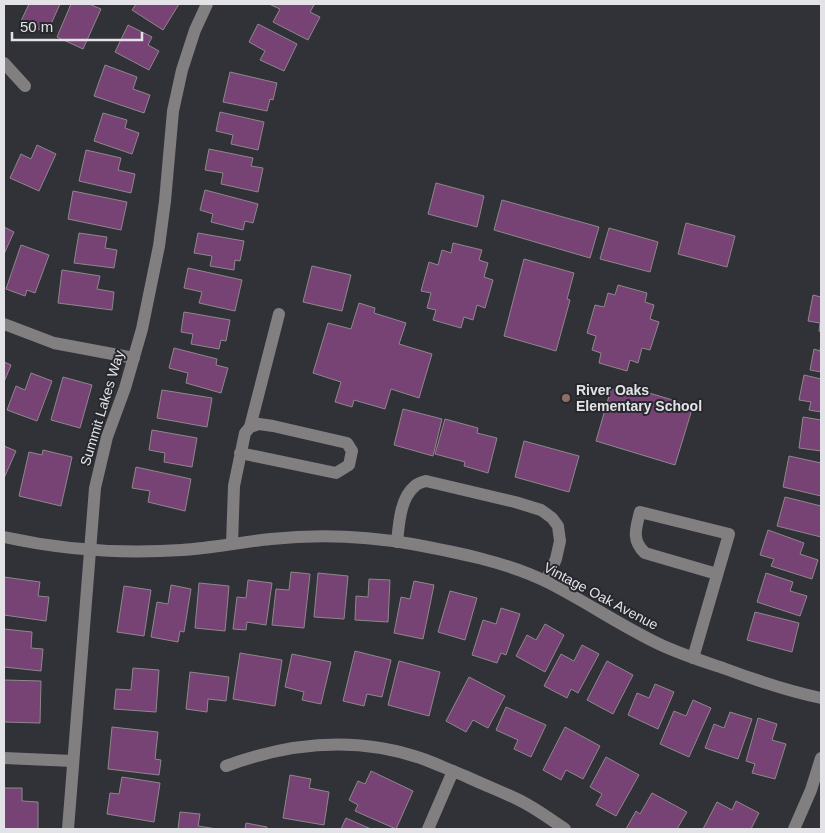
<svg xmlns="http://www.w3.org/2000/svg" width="825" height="833" font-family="Arial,sans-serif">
	<rect width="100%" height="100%" fill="#313237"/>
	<g fill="#774274" stroke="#8d888c">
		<path d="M29,4H60L47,33L21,21Z"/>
		<path d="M71,4H89L101,9L83,49L57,37Z"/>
		<path d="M136,4H135H179L163,30L132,10Z"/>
		<path d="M269,4H310L314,5L310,12L320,17L308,40L273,22L280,9Z"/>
		<path d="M258,24L297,44L284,71L260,60L265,51L249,42Z"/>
		<path d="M128,25L152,37L148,45L159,51L149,70L115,52Z"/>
		<path d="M105,65L137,77L133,89L150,95L144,113L94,96Z"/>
		<path d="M230,72L277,83L273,100L270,99L267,111L223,102Z"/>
		<path d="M220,112L264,122L258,150L231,144L233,135L216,131Z"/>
		<path d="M103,113L127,120L125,128L139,133L132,154L94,141Z"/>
		<path d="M37,145L56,154L39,191L10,178L21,154L31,159Z"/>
		<path d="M209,149L253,158L251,166L263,168L258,192L221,184L223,173L205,170Z"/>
		<path d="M86,150L121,158L118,170L135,174L131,193L79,181Z"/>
		<path d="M436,183L484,196L477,227L428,214Z"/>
		<path d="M205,190L258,204L253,223L245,221L243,230L211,222L213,214L200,210Z"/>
		<path d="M73,191L127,202L121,230L68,219Z"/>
		<path d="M502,200L599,227L590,258L494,230Z"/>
		<path d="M686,223L735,236L727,267L678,254Z"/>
		<path d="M4,227L14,232L4,254Z"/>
		<path d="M609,228L658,242L650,272L600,259Z"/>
		<path d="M79,233L107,237L105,248L117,250L114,268L74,263Z"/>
		<path d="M198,233L244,241L240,261L235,260L234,270L210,266L212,256L194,253Z"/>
		<path d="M453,243L482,250L479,260L488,263L484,277L493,280L485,308L477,305L473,320L464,317L461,328L433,320L436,310L427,308L431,293L421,291L429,262L438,265L442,250L451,253Z"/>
		<path d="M21,245L49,255L35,293L27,290L25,296L6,289Z"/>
		<path d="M524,259L574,273L567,299L570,300L556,351L504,336Z"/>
		<path d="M312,266L351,275L342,311L303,302Z"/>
		<path d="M188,268L242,280L235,311L199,303L202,292L184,288Z"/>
		<path d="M62,270L100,276L97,289L114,292L112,310L58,303Z"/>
		<path d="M618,285L647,293L645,302L654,305L650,319L659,322L650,350L642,348L638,363L630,360L627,371L599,363L601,353L592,350L596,336L587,333L595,305L604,307L608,293L615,295Z"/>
		<path d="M813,295L821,297V332L819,331L820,323L808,321Z"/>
		<path d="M359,303L375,308L374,313L406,323L399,344L432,354L419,398L391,389L385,409L354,400L352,407L335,402L341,382L313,373L328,323L351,329Z"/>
		<path d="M184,312L230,320L226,341L221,340L219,349L191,344L193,334L181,332Z"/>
		<path d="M821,342V372L810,370L814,349L820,351Z"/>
		<path d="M174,348L217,359L216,365L228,368L221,393L186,383L188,373L169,368Z"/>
		<path d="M4,362L11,365L4,382Z"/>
		<path d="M31,373L52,381L37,421L7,410L16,386L25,390Z"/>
		<path d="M804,375L821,379V412L809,410L811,402L799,400Z"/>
		<path d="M63,377L92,385L80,428L51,420Z"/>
		<path d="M629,387L693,406L675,465L596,441L611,389L627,394Z"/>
		<path d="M162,390L212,398L207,427L157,418Z"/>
		<path d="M403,409L442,419L433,456L394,445Z"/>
		<path d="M803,417L821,420V451L799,448Z"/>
		<path d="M445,419L478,428L477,433L497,438L488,473L464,466L465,462L435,454Z"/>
		<path d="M152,430L197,438L192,467L164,462L165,453L149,450Z"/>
		<path d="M524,441L579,456L569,492L515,477Z"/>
		<path d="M4,446L16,451L4,478Z"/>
		<path d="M43,450L72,457L61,506L19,496L29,452L42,455Z"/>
		<path d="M789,456L821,463V496L783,487Z"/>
		<path d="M136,467L191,479L185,511L148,502L150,491L132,488Z"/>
		<path d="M785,497L821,506V537L777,526Z"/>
		<path d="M768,530L804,543L800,554L818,560L812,579L771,566L774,559L760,555Z"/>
		<path d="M291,572L310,574L304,628L272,625L276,589L289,590Z"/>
		<path d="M318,573L348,576L344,619L314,617Z"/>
		<path d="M766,573L793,582L790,591L807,596L800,616L757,602Z"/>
		<path d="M4,577L40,582L38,596L49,597L46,621L4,615Z"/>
		<path d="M369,579L390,580L388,622L355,620L356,596L368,597Z"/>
		<path d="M248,580L272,583L266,625L247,622L246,630L233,629L237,597L246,598Z"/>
		<path d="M414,581L434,585L423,639L394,633L401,597L410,599Z"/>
		<path d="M199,583L229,586L225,631L195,628Z"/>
		<path d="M171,585L191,589L184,632L180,631L178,642L151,637L157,602L168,604Z"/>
		<path d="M124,586L151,590L144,636L117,632Z"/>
		<path d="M450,591L477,598L465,640L438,632Z"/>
		<path d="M501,608L520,614L506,655L501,653L497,663L472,655L483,620L496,624Z"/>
		<path d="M755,612L799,623L792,652L747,640Z"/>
		<path d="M545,624L564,635L545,672L516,656L527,635L536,640Z"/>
		<path d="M4,629L32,632L31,648L43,649L41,671L4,667Z"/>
		<path d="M582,645L599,654L578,693L571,689L567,698L544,686L561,654L574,661Z"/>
		<path d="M355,651L391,660L382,697L367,694L364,706L343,701Z"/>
		<path d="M240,653L282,660L275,706L233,699Z"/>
		<path d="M292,654L331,662L321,704L302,700L304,692L285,687Z"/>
		<path d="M399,661L440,672L429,716L388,705Z"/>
		<path d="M607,661L633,675L613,714L587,700Z"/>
		<path d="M133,668L159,670L156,712L114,709L116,689L131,690Z"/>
		<path d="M190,672L229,677L226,701L208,699L207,712L186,709Z"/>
		<path d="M469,677L505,696L488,728L473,720L466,732L446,721Z"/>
		<path d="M4,680L41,681L40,723L4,722Z"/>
		<path d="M655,684L674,692L658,729L628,715L637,693L649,698Z"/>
		<path d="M693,700L711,708L689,757L660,744L674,711L686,716Z"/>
		<path d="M506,707L546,725L531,757L514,749L518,740L496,730Z"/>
		<path d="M730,712L752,719L738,759L705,748L714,724L724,728Z"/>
		<path d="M758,718L777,724L772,740L786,744L775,779L752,773L755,764L746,761Z"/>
		<path d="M112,727L158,732L155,759L161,760L159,775L108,769Z"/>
		<path d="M565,727L600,746L583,779L566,770L561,780L543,770Z"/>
		<path d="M606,757L639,775L616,816L596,805L602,794L590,787Z"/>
		<path d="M371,771L413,791L396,829L355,811L358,805L349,800L358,781L365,784Z"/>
		<path d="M290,775L311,779L309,788L329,792L324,825L283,818Z"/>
		<path d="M122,777L160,783L154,822L107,814L110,793L119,794Z"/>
		<path d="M4,788H22V801L38,802V829H4Z"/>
		<path d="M652,793L687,812L677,829H626L636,811L640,814Z"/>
		<path d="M736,801L759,813L751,829H703L717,802L732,810Z"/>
		<path d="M180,812L200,814L198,826L217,829H178Z"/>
		<path d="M346,818L371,829H341Z"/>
		<path d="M246,823L267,827V829H245Z"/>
	</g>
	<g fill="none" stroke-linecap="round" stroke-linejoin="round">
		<g stroke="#827f81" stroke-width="12">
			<path d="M4,63L25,86"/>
			<path d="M4,324L54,343L134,358"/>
			<path d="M250,427L279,314"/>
			<path d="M4,537C63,550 122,554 182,550C212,548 241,542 271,539C317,534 366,536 412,544C455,552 507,562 547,582C585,601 621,626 659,644C680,654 702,661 723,668C755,680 788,691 821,698"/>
			<path d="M397,542C399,524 400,498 415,486C418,483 423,482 426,481L515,502L541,510L552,518L558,526L560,541L556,559L546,581"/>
			<path d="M232,544L234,486L245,433L250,427L259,424L273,426L347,443L352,451L349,465L336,473L240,453"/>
			<path d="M693,658L729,534L640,512C636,528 631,540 645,553L717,574"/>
			<path d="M4,758L73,761"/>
			<path d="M226,766C291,742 360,736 426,760C439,765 452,771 465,776C482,784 500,791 517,799C534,807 550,819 565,829"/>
			<path d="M68,829L95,488L107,437L125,388L142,329L159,246L165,201L173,111L182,70L195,30L207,4"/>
			<path d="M428,829L453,771"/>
			<path d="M794,829L811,790L821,758"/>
		</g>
	</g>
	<circle fill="#8d6e63" stroke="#27282d" stroke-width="2" cx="566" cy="398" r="5"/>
	<g text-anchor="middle" stroke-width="4" stroke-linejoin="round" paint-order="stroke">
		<g font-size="14" font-weight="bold" fill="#e3e3e7" stroke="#27282d" text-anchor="start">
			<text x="576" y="395">River Oaks<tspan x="576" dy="16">Elementary School</tspan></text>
		</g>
		<g font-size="14" fill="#e3e3e7" stroke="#27282d">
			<text transform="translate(102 408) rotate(-73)" y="5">Summit Lakes Way</text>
			<text transform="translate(601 596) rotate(28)" y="5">Vintage Oak Avenue</text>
		</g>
	</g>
	<rect width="825" height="833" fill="none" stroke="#e3e3e7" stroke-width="10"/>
	<path d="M12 32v8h130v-8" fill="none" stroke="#e3e3e7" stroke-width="2.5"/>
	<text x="20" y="32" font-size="15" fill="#e3e3e7" stroke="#27282d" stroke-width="4" paint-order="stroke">50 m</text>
</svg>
